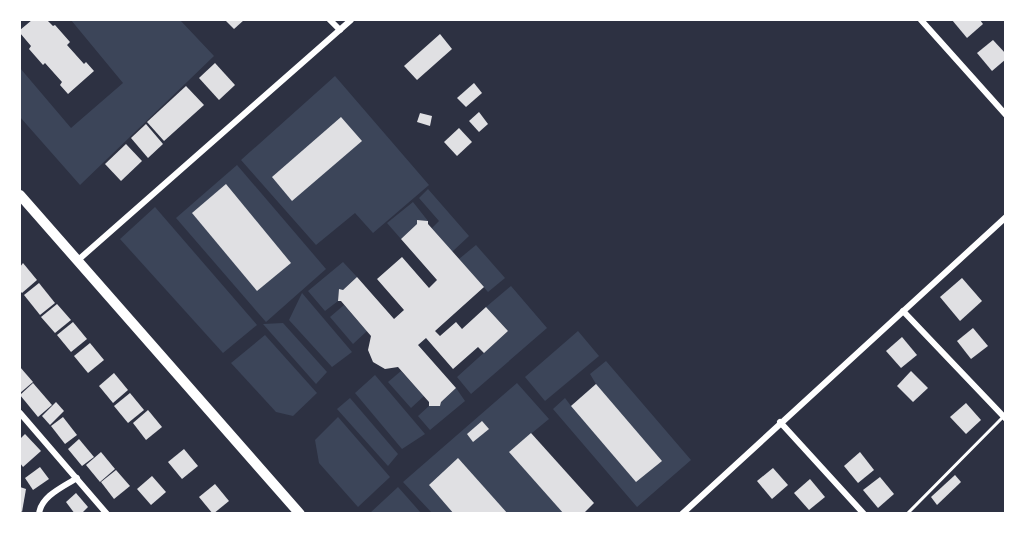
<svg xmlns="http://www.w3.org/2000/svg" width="1025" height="533" font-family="'Varela Round',sans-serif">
	<rect width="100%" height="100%" fill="#2d3142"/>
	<g fill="#3c4559">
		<path d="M71,20H180L214,56L80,185L20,117V68L71,128L123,83Z"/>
		<path d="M335,76L429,185L373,233L355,213L316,245L241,160Z"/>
		<path d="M237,165L326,269L266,322L176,218Z"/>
		<path d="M428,189L469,236L452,252L432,228L439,221L419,198Z"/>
		<path d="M413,202L428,221L417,220V224L401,239L387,223Z"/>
		<path d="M155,207L257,325L223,353L120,239Z"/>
		<path d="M476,245L505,278L488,292L459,259Z"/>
		<path d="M343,262L357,277L343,290H339L338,301L325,311L308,291Z"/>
		<path d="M511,286L547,328L471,394L457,377L508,331L486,307Z"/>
		<path d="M302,293L352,352L332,367L289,320Z"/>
		<path d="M344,305L367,331L353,344L330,317Z"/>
		<path d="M283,323L327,372L316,384L263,324Z"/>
		<path d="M578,331L599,356L545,401L525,377Z"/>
		<path d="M265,335L317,393L293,416L276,412L231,363Z"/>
		<path d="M606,361L691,460L637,507L553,409L565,398L571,406L596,384L590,374Z"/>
		<path d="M401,371L424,396L411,408L388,382Z"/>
		<path d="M375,375L425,434L402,449L355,393Z"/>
		<path d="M517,383L549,419L510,451L564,513H432L403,482Z"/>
		<path d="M456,388L465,401L430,430L418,416L429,406H440L441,402Z"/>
		<path d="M350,398L398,454L388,466L337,409Z"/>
		<path d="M338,417L390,477L358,507L319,463L315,440Z"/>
		<path d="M398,487L421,513H370Z"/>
	</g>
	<g fill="#e0e0e3">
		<path d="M32,20H47L53,26L55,25L70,42L67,45L84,64L86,62L94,71L68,94L60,85L62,82L45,63L43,65L29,49L31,46L20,33V30Z"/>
		<path d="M225,20H244L234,29Z"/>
		<path d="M952,20H980L983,24L967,38Z"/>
		<path d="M440,34L452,49L417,80L404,66Z"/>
		<path d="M993,40L1006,54V59L992,71L977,53Z"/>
		<path d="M215,63L235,85L219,100L199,78Z"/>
		<path d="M474,83L482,93L466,107L457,98Z"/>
		<path d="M186,86L204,105L164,141L147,122Z"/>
		<path d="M479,112L488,124L479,132L469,121Z"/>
		<path d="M420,113L432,116L430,126L417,122Z"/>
		<path d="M341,117L362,141L292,201L272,177Z"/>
		<path d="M146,124L163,144L148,158L131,138Z"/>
		<path d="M459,128L472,142L457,156L444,142Z"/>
		<path d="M126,144L142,161L121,181L105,164Z"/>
		<path d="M226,184L291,263L257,291L192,213Z"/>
		<path d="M417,220L428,221V224L484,287L435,331L440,336L456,322L462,329L486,307L508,331L484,353L478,347L453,369L426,338L418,345L456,388L441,402L440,406H429V402L398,367L385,369L373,362L368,350L371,336L341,301H338L339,289L343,290L357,277L394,319L404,310L377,279L402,257L429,288L437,280L401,239L417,224Z"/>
		<path d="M23,263L37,280L22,293L20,291V267Z"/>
		<path d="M962,278L982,301L960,321L940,297Z"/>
		<path d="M39,283L55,303L40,315L24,295Z"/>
		<path d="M57,304L71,320L55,333L41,317Z"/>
		<path d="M73,322L87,339L71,352L57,335Z"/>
		<path d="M973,328L988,346L971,359L957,341Z"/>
		<path d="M902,337L917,355L901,368L886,351Z"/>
		<path d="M90,343L104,360L88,373L74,356Z"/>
		<path d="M20,367L33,382L20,393Z"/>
		<path d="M911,371L928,388L913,402L897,386Z"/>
		<path d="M114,373L128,390L113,403L99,386Z"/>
		<path d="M33,383L52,405L38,417L20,395Z"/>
		<path d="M596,384L662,461L636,482L571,406Z"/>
		<path d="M130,393L144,410L128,423L114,406Z"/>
		<path d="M56,402L64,411L50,425L42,416Z"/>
		<path d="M966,403L981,420L966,434L950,417Z"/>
		<path d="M148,410L162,427L146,440L133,423Z"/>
		<path d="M63,417L77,435L65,444L51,426Z"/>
		<path d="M482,421L489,429L473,442L467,434Z"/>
		<path d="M531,433L594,503L583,514H564L509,452Z"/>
		<path d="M25,434L41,451L23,467L20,463V439Z"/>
		<path d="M79,439L94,457L82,466L68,449Z"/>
		<path d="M184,449L198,466L182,479L168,462Z"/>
		<path d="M101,452L115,469L100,482L86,465Z"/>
		<path d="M860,452L874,470L858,483L844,466Z"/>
		<path d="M458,458L508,514H454L429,485Z"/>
		<path d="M40,467L49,479L33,490L25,478Z"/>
		<path d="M773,468L788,485L772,499L757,481Z"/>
		<path d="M116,470L130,486L114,499L101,482Z"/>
		<path d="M955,475L961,482L937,505L931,497Z"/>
		<path d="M152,476L166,492L151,505L137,489Z"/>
		<path d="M880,477L894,494L878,508L863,490Z"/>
		<path d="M810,479L825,497L809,510L794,493Z"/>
		<path d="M215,484L229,501L213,514L199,497Z"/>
		<path d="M20,487L26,489L22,512L20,511Z"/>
		<path d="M76,493L88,507L81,514H75L66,502Z"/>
	</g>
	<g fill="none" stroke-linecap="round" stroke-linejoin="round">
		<path stroke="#fff" stroke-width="3" d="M907,514L1003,417"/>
		<g stroke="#fff" stroke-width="6">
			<path d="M330,20L340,30"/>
			<path d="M921,20L1006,115"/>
			<path d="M77,261L351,20"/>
			<path d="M903,311L1006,419"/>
			<path d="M20,413L107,514"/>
			<path d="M780,422L864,514"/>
			<path d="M39,514C41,496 63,487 77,478"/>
			<path d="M682,514L1006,217"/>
		</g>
		<path stroke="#fff" stroke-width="10" d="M20,195L300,514"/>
	</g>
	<rect width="1025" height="533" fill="none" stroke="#ffffff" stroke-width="42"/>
</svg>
